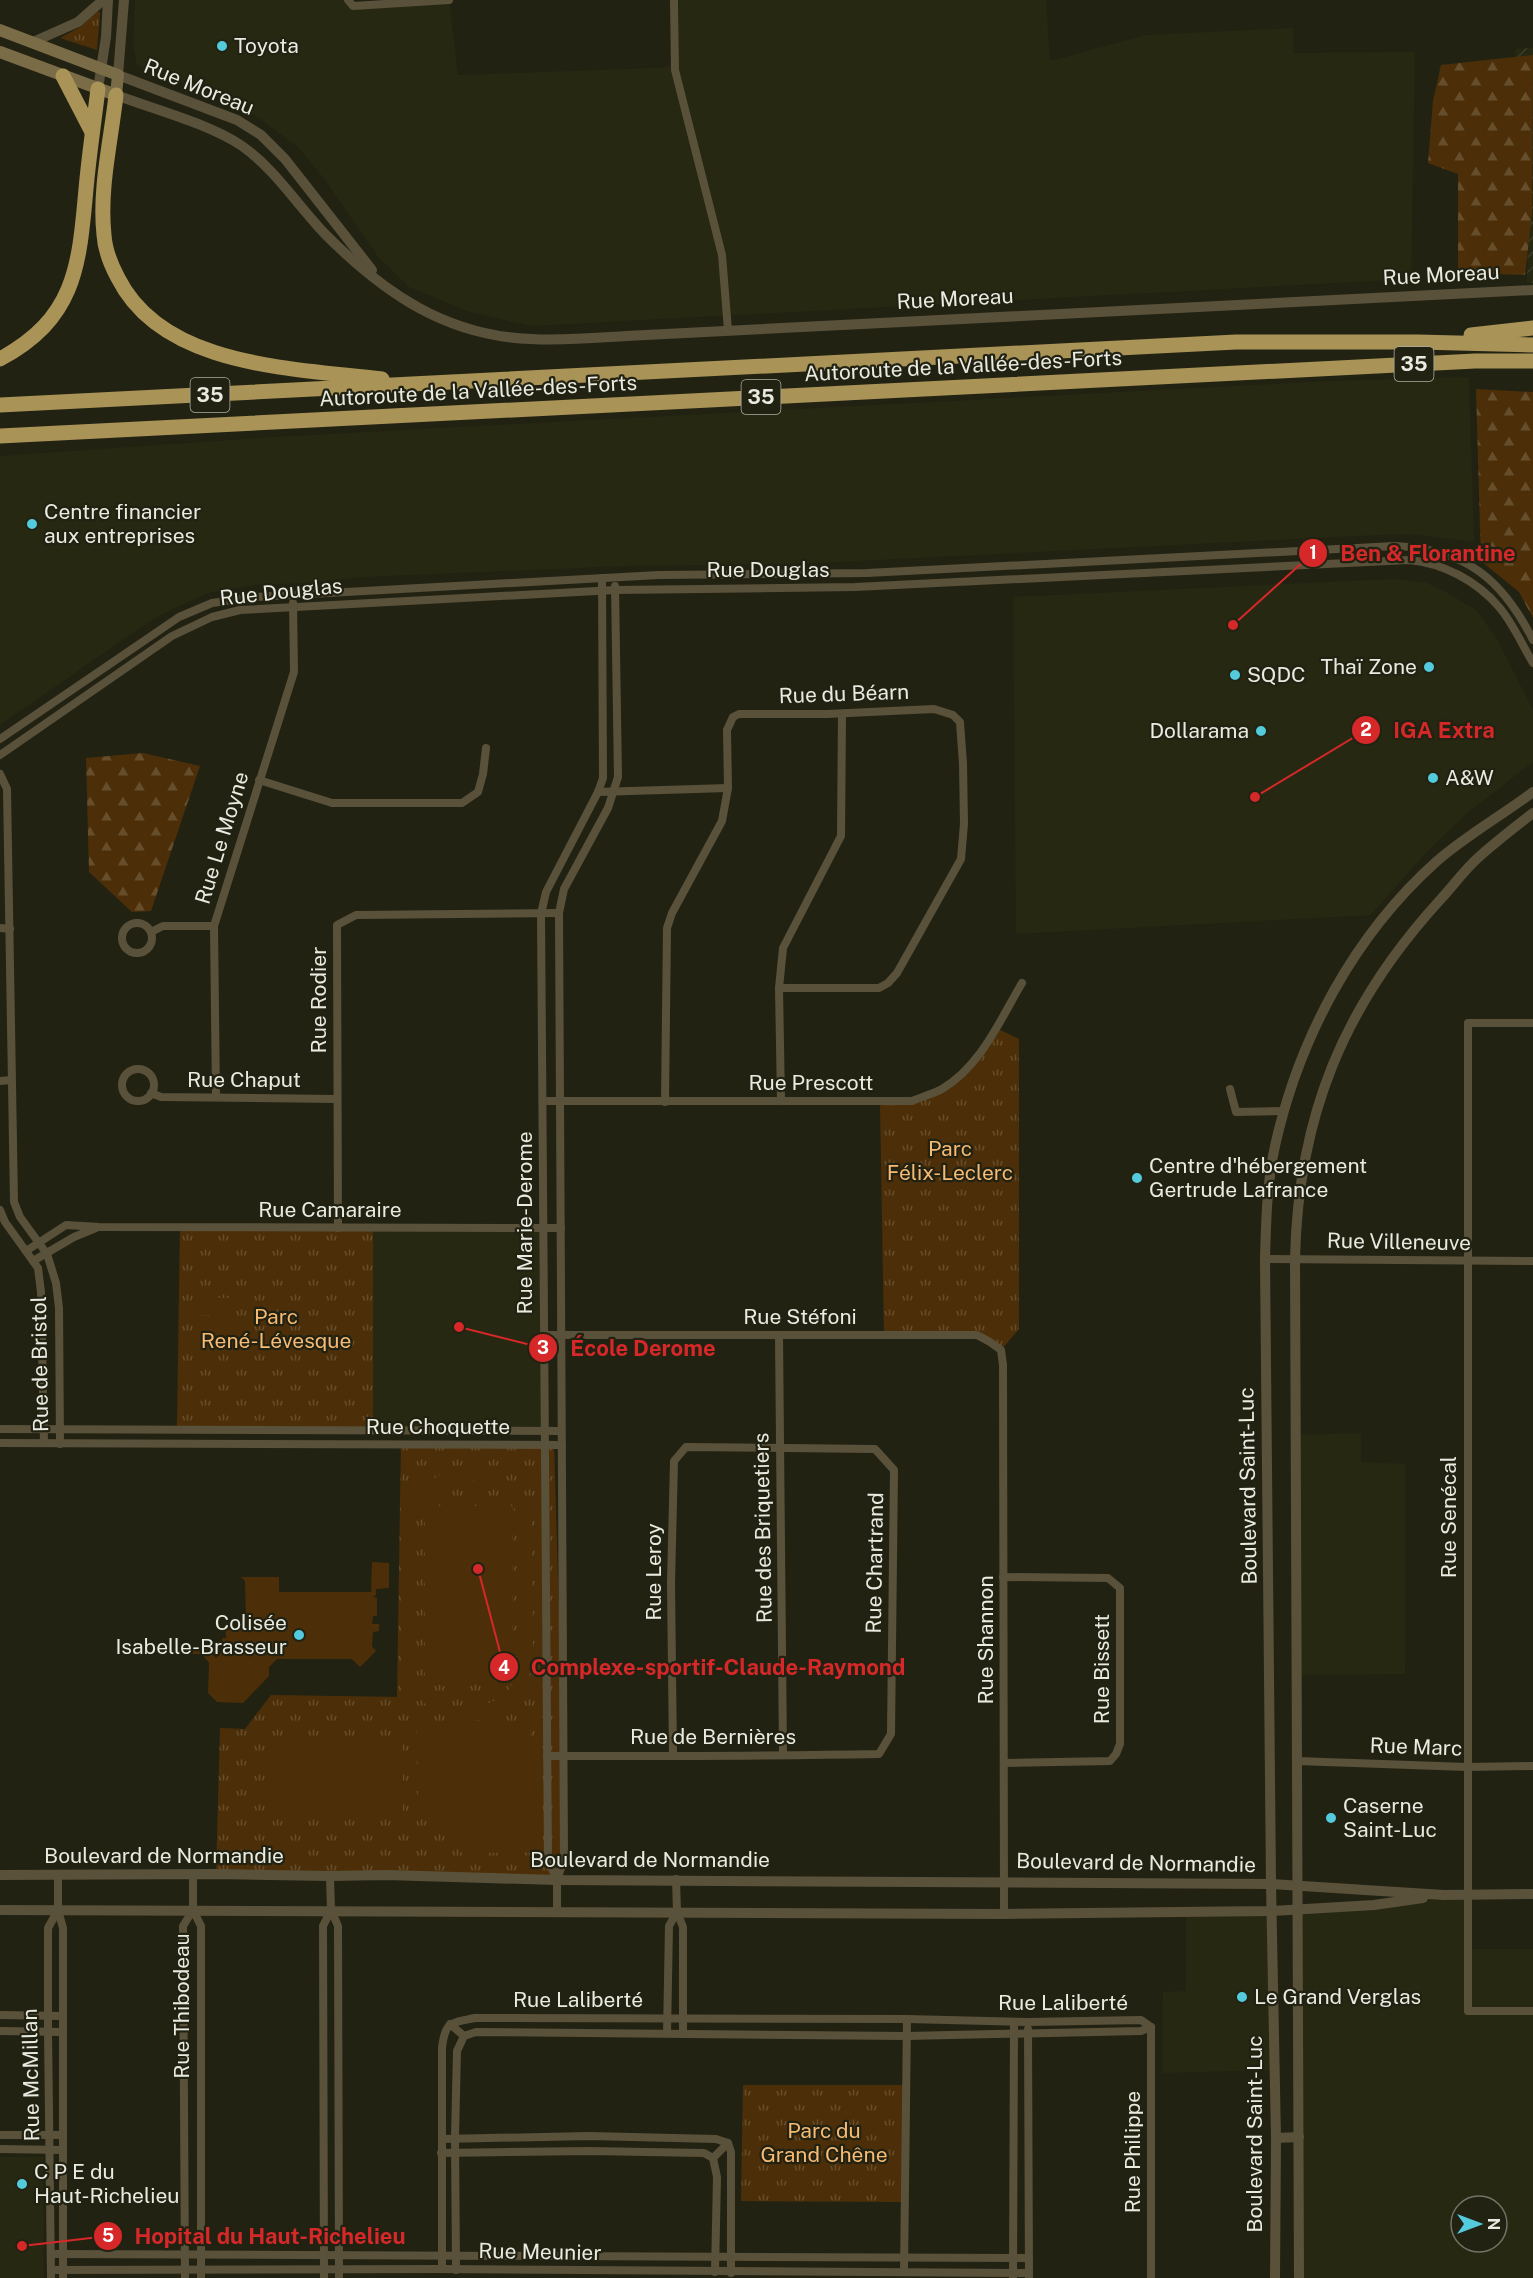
<svg xmlns="http://www.w3.org/2000/svg" width="1533" height="2278" font-family="'Public Sans',sans-serif">
	<defs>
		<pattern id="industrial-furrows" width="10" height="10" patternUnits="userSpaceOnUse" patternTransform="scale(1.5)"><rect width="10" height="10" fill="#272812"/><path d="M-1 1l2-2M0 10L10 0M9 11l2-2" fill="none" stroke="#3c3d29"/></pattern>
		<pattern id="grass-tufts" width="24" height="20" patternUnits="userSpaceOnUse" patternTransform="scale(1.5)"><rect width="24" height="20" fill="#4c2f08"/><path d="M3 7l-1-3M5 7V3M7 7l1-3M15 17l-1-3M17 17v-4M19 17l1-3" fill="none" stroke="#664d2c"/></pattern>
		<pattern id="forest-firs" width="22" height="20" patternUnits="userSpaceOnUse" patternTransform="scale(1.5)"><rect width="22" height="20" fill="#4c2f08"/><path d="M5 1l3.5 6h-7zM16 11l3.5 6h-7z" fill="#664d2c"/></pattern>
	</defs>
	<rect width="100%" height="100%" fill="#222213"/>
	<g fill="#272812" fill-rule="evenodd">
		<path d="M135,0H347L352,6L449,0L458,75L656,68L678,65L679,0H1046L1050,61L1146,35L1293,28V53L1415,52L1411,279L531,326L470,312L409,287L379,258L325,180L299,148L248,110L137,65L133,46Z"/>
		<path d="M1469,377L1474,542L1410,534L1356,536L797,564L625,566L364,577L304,583L252,585L209,593L172,609L150,621L0,725V456L274,437L553,422L1331,381Z"/>
		<path d="M1393,579L1427,583L1448,593L1477,611L1497,639L1533,710V762L1467,813L1424,855L1371,915L1016,934L1013,597Z"/>
		<path d="M373,1228H543L545,1430L373,1427Z"/>
		<path d="M1361,1433V1462L1406,1464L1405,1674L1297,1675L1295,1435Z"/>
		<path d="M1467,1895L1468,1949H1533V2278H1299V1909ZM1461,2206H1497V2242H1461Z"/>
		<path d="M1272,1911L1275,2070L1162,2073L1163,1992L1186,1991V1912Z"/>
		<path d="M0,2157H43L44,2278H0Z"/>
	</g>
	<path fill="url(#industrial-furrows)" d="M1533,48V283H1527L1530,123L1522,108L1515,49Z"/>
	<g fill="url(#grass-tufts)">
		<path d="M98,11L100,13L97,50L60,38L80,27Z"/>
		<path d="M996,1028L1019,1039V1329L1001,1350L977,1335H884L880,1101C890,1101 902,1103 913,1100C955,1091 972,1061 996,1028Z"/>
		<path d="M180,1227L373,1228V1427L177,1426Z"/>
		<path d="M401,1441L554,1442L563,1756L561,1878L216,1874L220,1728L245,1729L271,1695L397,1697Z"/>
		<path d="M743,2085H905V2202L741,2201Z"/>
	</g>
	<g fill="url(#forest-firs)">
		<path d="M1533,55L1532,213L1525,275L1458,273V174L1428,163L1433,101L1441,65Z"/>
		<path d="M1476,389L1533,392V618L1519,592L1481,561Z"/>
		<path d="M143,753L200,766L151,911L132,912L89,872L86,758Z"/>
	</g>
	<g fill="#4c2f08" fill-rule="evenodd">
		<rect x="196" y="1298" width="36" height="17"/>
		<path d="M196,1320H232V1336L196,1337Z"/>
		<path d="M466,1468L490,1470L511,1484L525,1503L532,1526L533,1664C529,1676 525,1688 517,1698C488,1733 440,1725 414,1692H402V1492H413L443,1473ZM463,1479C495,1482 511,1492 521,1524L520,1661C515,1685 509,1695 485,1705C459,1716 427,1701 417,1674C412,1659 415,1640 415,1624C415,1590 415,1556 415,1522C423,1497 437,1483 463,1479Z"/>
		<path d="M425,1506H512V1684L425,1685Z"/>
		<path d="M372,1562L389,1563V1588L376,1589V1595L373,1597L377,1598V1616H373L372,1624H379V1631L373,1632L372,1646L376,1651L360,1667L352,1659H277L269,1667V1676L243,1703L217,1702L208,1693L209,1663L202,1654H193V1646H204L216,1658L223,1650L222,1638H226L225,1626H241V1617H246L245,1581L241,1577H279V1592H371Z"/>
		<path d="M530,1725V1738H541L543,1852L462,1853L418,1809L417,1727Z"/>
		<rect x="270" y="1741" width="133" height="72"/>
	</g>
	<g fill="none" stroke-linecap="round" stroke-linejoin="round">
		<g stroke="#5a513a" stroke-width="8">
			<path d="M348,0L353,6L449,0"/>
			<path d="M674,0L675,70L722,255L728,330"/>
			<path d="M0,739L179,617L212,603L255,597L659,575L867,573L1395,546C1466,549 1502,579 1533,640"/>
			<path d="M0,755L172,636L212,617L240,610L615,590L855,587L1409,560C1443,563 1477,581 1499,607C1513,623 1522,645 1533,663"/>
			<path d="M0,774L7,789L14,1202L20,1217L47,1254L56,1283L59,1308L60,1444"/>
			<path d="M259,780L332,803H462L478,792L483,774L486,748"/>
			<path d="M598,792L728,788"/>
			<circle cx="137" cy="938" r="15"/>
			<path d="M0,928L10,929"/>
			<path d="M151,932L163,926H214"/>
			<path d="M1533,1023H1468V2011H1533"/>
			<circle cx="138" cy="1085" r="16"/>
			<path d="M0,1081L11,1080"/>
			<path d="M1230,1089L1236,1112L1284,1111"/>
			<path d="M151,1093L161,1097L336,1099"/>
			<path d="M216,1097L214,926L294,672L293,603"/>
			<path d="M543,1101H912C921,1097 933,1094 942,1089C981,1066 1000,1020 1022,983"/>
			<path d="M781,1101L779,988L783,948L841,836L842,714"/>
			<path d="M665,1102L667,928L672,913L722,821L728,788L727,730L733,717L739,714H827L934,709L953,715L960,722L963,764L964,824L961,859L897,973L888,983L879,988H779"/>
			<path d="M0,1210L5,1222L38,1268L41,1292L44,1443"/>
			<path d="M338,1228L337,925L356,915L559,913"/>
			<path d="M26,1251L66,1225L99,1227L561,1228"/>
			<path d="M1265,1259L1533,1261"/>
			<path d="M33,1261L74,1237L96,1228"/>
			<path d="M544,1335H977L990,1342L1001,1350L1003,1365L1004,1914"/>
			<path d="M779,1336L783,1755"/>
			<path d="M0,1429L561,1431"/>
			<path d="M0,1443L562,1445"/>
			<path d="M1003,1577L1108,1578L1120,1588V1744L1116,1754L1110,1761L1004,1763"/>
			<path d="M547,1756H563C668,1756 773,1756 879,1754L891,1734L894,1470L875,1449L686,1447L674,1461L671,1583L673,1756"/>
			<path d="M1297,1761L1467,1767L1533,1766"/>
			<path d="M58,1875V1910L63,1928V2278"/>
			<path d="M330,1876L331,1910L338,1926L339,2278"/>
			<path d="M676,1879L677,1912L683,1927V2034"/>
			<path d="M557,1880L548,1860L541,914L546,892L598,792L603,778L602,578"/>
			<path d="M193,1910L201,1926V2278"/>
			<path d="M557,1912V1880L564,1859L559,913L564,889L608,808L618,777L615,586"/>
			<path d="M0,2015L63,2016"/>
			<path d="M450,2024L464,2036"/>
			<path d="M1151,2027V2278"/>
			<path d="M1028,2029L1029,2277"/>
			<path d="M0,2031L62,2032"/>
			<path d="M667,2033L669,1926L677,1912"/>
			<path d="M0,2135H63"/>
			<path d="M442,2139L590,2136L716,2139L728,2143L731,2152V2273"/>
			<path d="M0,2149L63,2150"/>
			<path d="M441,2153L590,2151L704,2153L713,2158L717,2177L715,2272"/>
			<path d="M713,2158L728,2143"/>
			<path d="M52,2254L1029,2258"/>
			<path d="M442,2269V2048C445,2021 451,2023 475,2018L907,2019L1028,2022L1141,2020L1151,2027L1141,2031L906,2036L476,2032L464,2036L457,2051L455,2137L456,2270"/>
			<path d="M51,2270L442,2269L1029,2273"/>
			<path d="M904,2272L907,2019"/>
			<path d="M51,2278L48,2032V1928L58,1910"/>
			<path d="M185,2278L183,1926L193,1910V1875"/>
			<path d="M324,2278L323,1926L331,1910"/>
			<path d="M1013,2278L1014,2022"/>
		</g>
		<g stroke="#5a513a" stroke-width="10">
			<path d="M124,0L118,75L237,120L261,135L285,159L372,270"/>
			<path d="M33,42L78,22L103,0"/>
			<path d="M98,89L106,37L108,0"/>
			<path d="M116,95C153,109 210,124 242,146C275,169 298,206 326,235C384,293 446,336 531,339C562,341 594,338 626,336L1533,290"/>
			<path d="M0,1875L216,1874L330,1876L386,1875L557,1880L1271,1884L1444,1895L1533,1894"/>
			<path d="M0,1910L1004,1914L1272,1911L1374,1905L1423,1898"/>
			<path d="M1276,2138L1299,2137"/>
			<path d="M1275,2278L1276,2138L1271,1884L1265,1259C1266,1221 1267,1182 1275,1146C1299,1038 1354,935 1437,861C1467,835 1501,816 1533,792"/>
			<path d="M1299,2278L1295,1259C1298,1116 1344,1005 1440,900C1453,886 1465,869 1480,856C1497,841 1515,827 1533,813"/>
		</g>
		<path stroke="#7a6c46" stroke-width="12" d="M0,30L118,75L116,95L0,52"/>
		<g stroke="#a99357" stroke-width="15">
			<path d="M63,76L92,132"/>
			<path d="M116,95C111,141 99,189 104,235C105,250 111,265 118,278C163,368 295,368 382,379"/>
			<path d="M1471,335L1533,328"/>
			<path d="M0,359C76,318 79,266 86,189C89,155 94,122 98,89"/>
			<path d="M0,405L1236,342H1418L1533,345"/>
			<path d="M0,436L1475,361H1533"/>
		</g>
	</g>
	<g fill="#54cadd" stroke="#222213" stroke-width="2">
		<circle cx="222" cy="46" r="6"/>
		<circle cx="32" cy="524" r="6"/>
		<circle cx="1429" cy="667" r="6"/>
		<circle cx="1235" cy="675" r="6"/>
		<circle cx="1261" cy="731" r="6"/>
		<circle cx="1433" cy="778" r="6"/>
		<circle cx="1137" cy="1178" r="6"/>
		<circle cx="299" cy="1635" r="6"/>
		<circle cx="1331" cy="1818" r="6"/>
		<circle cx="1242" cy="1997" r="6"/>
		<circle cx="22" cy="2184" r="6"/>
	</g>
	<g text-anchor="middle" stroke-width="4.5" stroke-linejoin="round" paint-order="stroke">
		<g fill="#222213" stroke="#adaea2" stroke-width="1.5">
			<rect x="1394.5" y="347" width="39" height="34" rx="4.5"/>
			<rect x="190.5" y="378" width="39" height="34" rx="4.5"/>
			<rect x="741.5" y="380" width="39" height="34" rx="4.5"/>
		</g>
		<g font-size="20" font-weight="bold" fill="#e9eae0">
			<text x="1414" y="371">35</text>
			<text x="210" y="402">35</text>
			<text x="761" y="404">35</text>
		</g>
		<g font-size="21" fill="#e9eae0" stroke="#222213" text-anchor="start">
			<text x="234" y="53">Toyota</text>
			<text x="44" y="519">Centre financier<tspan x="44" dy="24">aux entreprises</tspan></text>
			<text x="1417" y="674" text-anchor="end">Thaï Zone</text>
			<text x="1247" y="682">SQDC</text>
			<text x="1249" y="738" text-anchor="end">Dollarama</text>
			<text x="1445" y="785">A&amp;W</text>
			<text x="1149" y="1173">Centre d'hébergement<tspan x="1149" dy="24">Gertrude Lafrance</tspan></text>
			<text x="287" y="1630" text-anchor="end">Colisée<tspan x="287" dy="24">Isabelle-Brasseur</tspan></text>
			<text x="1343" y="1813">Caserne<tspan x="1343" dy="24">Saint-Luc</tspan></text>
			<text x="1254" y="2004">Le Grand Verglas</text>
			<text x="34" y="2179">C P E du<tspan x="34" dy="24">Haut-Richelieu</tspan></text>
		</g>
		<g font-size="21" fill="#e9eae0" stroke="#222213">
			<text transform="translate(199 87) rotate(22)" y="7">Rue Moreau</text>
			<text transform="translate(1441 275) rotate(-3)" y="7">Rue Moreau</text>
			<text transform="translate(955 299) rotate(-3)" y="7">Rue Moreau</text>
			<text transform="translate(963 366) rotate(-3)" y="7">Autoroute de la Vallée-des-Forts</text>
			<text transform="translate(478 391) rotate(-3)" y="7">Autoroute de la Vallée-des-Forts</text>
			<text x="768" y="577">Rue Douglas</text>
			<text transform="translate(281 592) rotate(-6)" y="7">Rue Douglas</text>
			<text transform="translate(844 694) rotate(-2)" y="7">Rue du Béarn</text>
			<text transform="translate(222 838) rotate(-73)" y="7">Rue Le Moyne</text>
			<text transform="translate(319 1000) rotate(-90)" y="7">Rue Rodier</text>
			<text x="244" y="1087">Rue Chaput</text>
			<text x="811" y="1090">Rue Prescott</text>
			<text x="330" y="1217">Rue Camaraire</text>
			<text transform="translate(525 1223) rotate(-90)" y="7">Rue Marie-Derome</text>
			<text transform="translate(1399 1242) rotate(1)" y="7">Rue Villeneuve</text>
			<text x="800" y="1324">Rue Stéfoni</text>
			<text transform="translate(40 1364) rotate(-91)" y="7">Rue de Bristol</text>
			<text x="438" y="1434">Rue Choquette</text>
			<text transform="translate(1248 1486) rotate(-91)" y="7">Boulevard Saint-Luc</text>
			<text transform="translate(1449 1517) rotate(-90)" y="7">Rue Senécal</text>
			<text transform="translate(763 1528) rotate(-91)" y="7">Rue des Briquetiers</text>
			<text transform="translate(875 1563) rotate(-89)" y="7">Rue Chartrand</text>
			<text transform="translate(654 1572) rotate(-90)" y="7">Rue Leroy</text>
			<text transform="translate(986 1640) rotate(-90)" y="7">Rue Shannon</text>
			<text transform="translate(1102 1669) rotate(-90)" y="7">Rue Bissett</text>
			<text x="713" y="1744">Rue de Bernières</text>
			<text transform="translate(1416 1747) rotate(2)" y="7">Rue Marc</text>
			<text x="164" y="1863">Boulevard de Normandie</text>
			<text x="650" y="1867">Boulevard de Normandie</text>
			<text transform="translate(1136 1863) rotate(1)" y="7">Boulevard de Normandie</text>
			<text x="578" y="2007">Rue Laliberté</text>
			<text x="1063" y="2010">Rue Laliberté</text>
			<text transform="translate(182 2006) rotate(-90)" y="7">Rue Thibodeau</text>
			<text transform="translate(31 2075) rotate(-91)" y="7">Rue McMillan</text>
			<text transform="translate(1255 2134) rotate(-90)" y="7">Boulevard Saint-Luc</text>
			<text transform="translate(1133 2152) rotate(-90)" y="7">Rue Philippe</text>
			<text transform="translate(540 2252) rotate(1)" y="7">Rue Meunier</text>
		</g>
		<g font-size="21" fill="#f7ba72" stroke="#222213">
			<text x="950" y="1156">Parc<tspan x="950" dy="24">Félix-Leclerc</tspan></text>
			<text x="276" y="1324">Parc<tspan x="276" dy="24">René-Lévesque</tspan></text>
			<text x="824" y="2138">Parc du<tspan x="824" dy="24">Grand Chêne</tspan></text>
		</g>
	</g>
	<path fill="none" stroke="#d62828" stroke-width="2" d="M1233 625L1313 553M1255 797L1366 730M459 1327L543 1348M478 1569L504 1667M22 2246L108 2236"/>
	<g fill="#d62828" stroke="#222213" stroke-width="2">
		<circle cx="1233" cy="625" r="6"/>
		<circle cx="1255" cy="797" r="6"/>
		<circle cx="459" cy="1327" r="6"/>
		<circle cx="478" cy="1569" r="6"/>
		<circle cx="22" cy="2246" r="6"/>
		<circle cx="1313" cy="553" r="15"/>
		<circle cx="1366" cy="730" r="15"/>
		<circle cx="543" cy="1348" r="15"/>
		<circle cx="504" cy="1667" r="15"/>
		<circle cx="108" cy="2236" r="15"/>
	</g>
	<g font-size="18" text-anchor="middle" font-weight="bold" fill="#fff">
		<text x="1313" y="559">1</text>
		<text x="1366" y="736">2</text>
		<text x="543" y="1354">3</text>
		<text x="504" y="1674">4</text>
		<text x="108" y="2242">5</text>
	</g>
	<g font-size="22" text-anchor="middle" font-weight="bold" fill="#d62828" stroke="#222213" stroke-width="4.5" stroke-linejoin="round" paint-order="stroke">
		<text x="1428" y="561">Ben &amp; Florantine</text>
		<text x="1444" y="738">IGA Extra</text>
		<text x="643" y="1356">École Derome</text>
		<text x="718" y="1675">Complexe-sportif-Claude-Raymond</text>
		<text x="270" y="2244">Hopital du Haut-Richelieu</text>
	</g>
	<g transform="translate(1479 2224) rotate(90)"><circle r="28" fill="#222213" stroke="#727265" stroke-width="1.5"/>
	<path d="M0-4.5L10 22L0 15L-10 22Z" fill="#54cadd"/>
	<text y="-9" font-size="16" font-weight="bold" text-anchor="middle" fill="#e9eae0">N</text>
	</g>
</svg>
